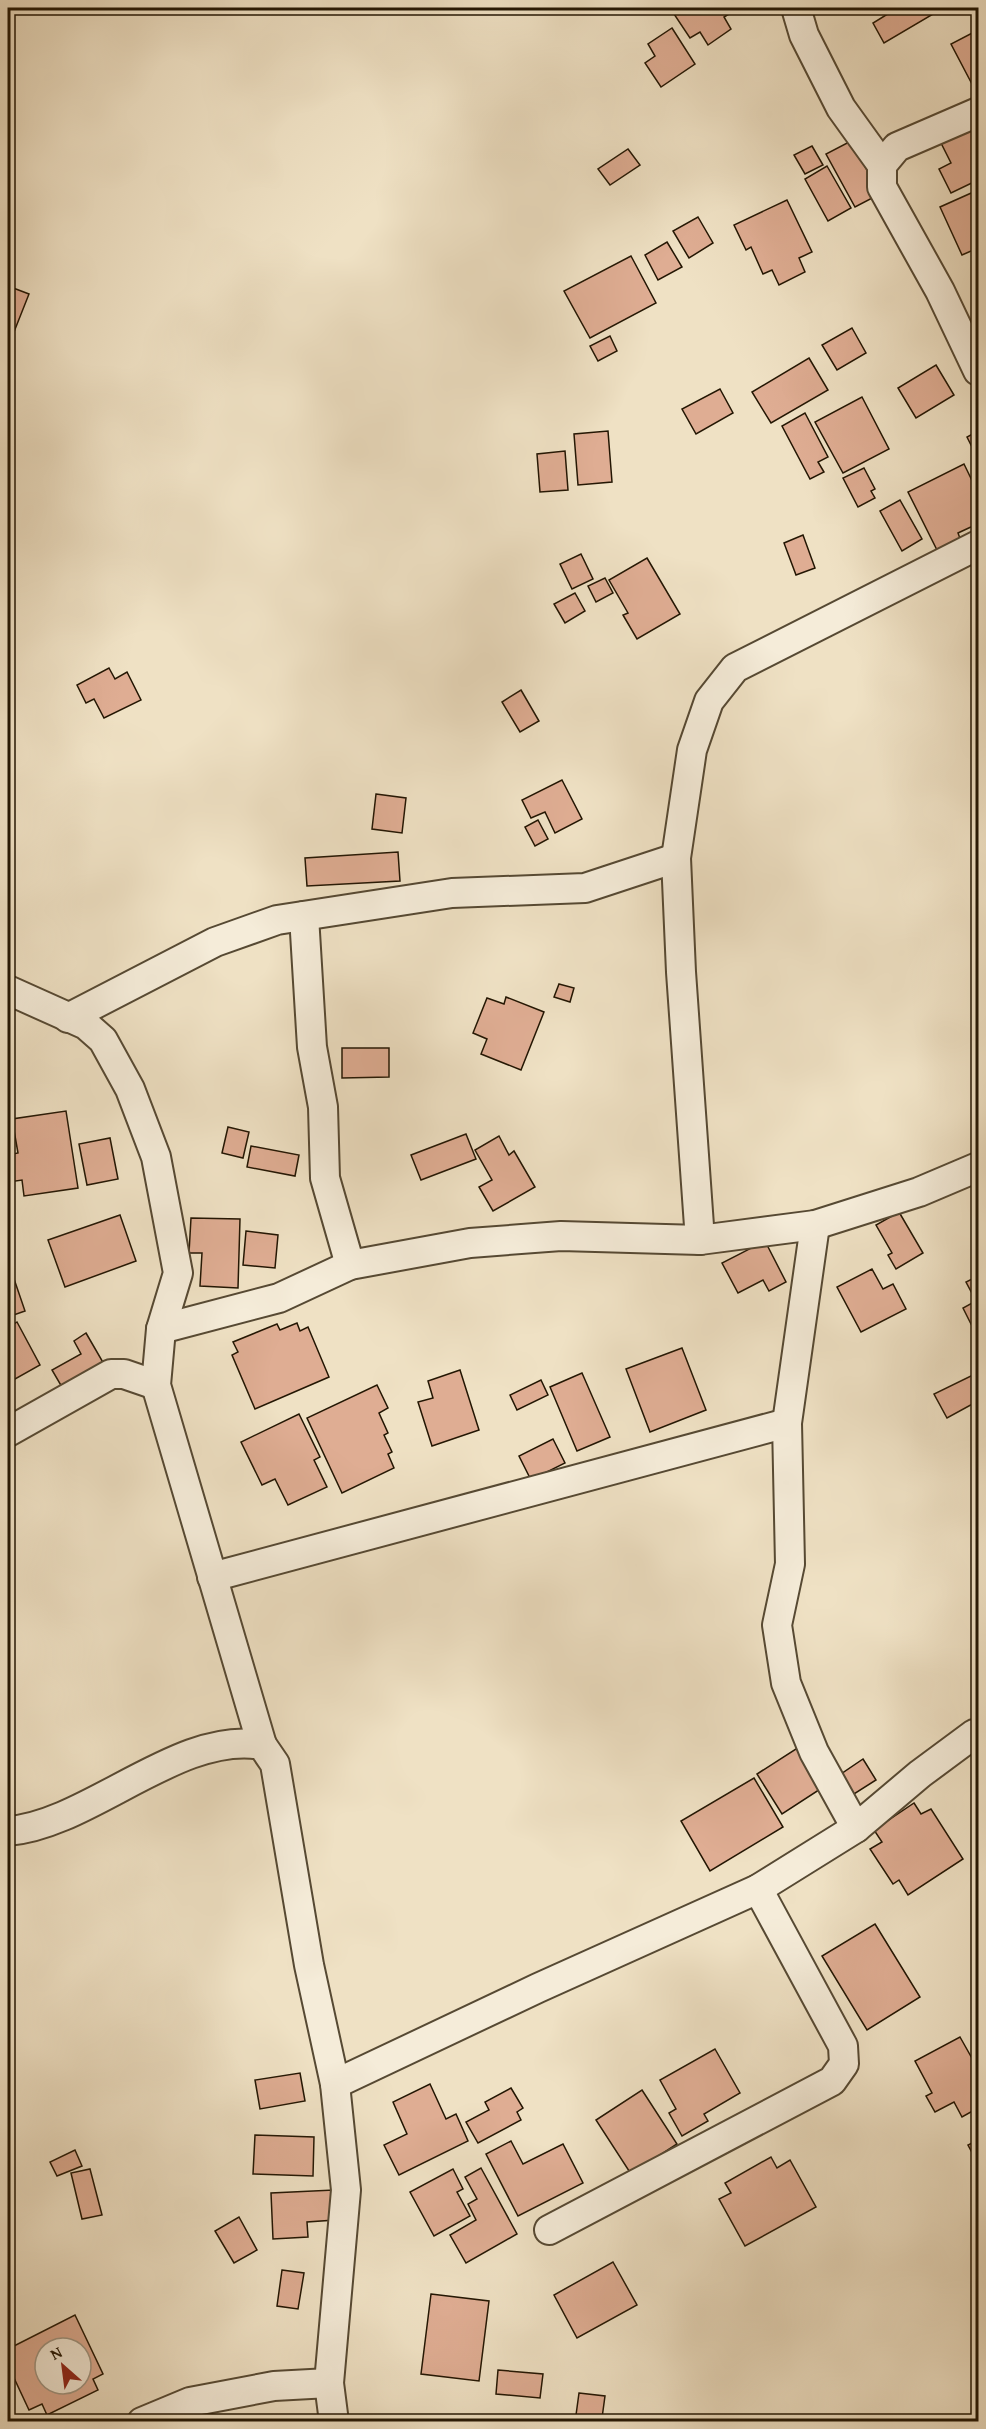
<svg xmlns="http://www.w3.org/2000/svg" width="986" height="2429" font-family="'Gentium Book Plus',serif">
	<rect width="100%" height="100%" fill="#efe1c4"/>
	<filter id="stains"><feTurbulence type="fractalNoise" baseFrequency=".00333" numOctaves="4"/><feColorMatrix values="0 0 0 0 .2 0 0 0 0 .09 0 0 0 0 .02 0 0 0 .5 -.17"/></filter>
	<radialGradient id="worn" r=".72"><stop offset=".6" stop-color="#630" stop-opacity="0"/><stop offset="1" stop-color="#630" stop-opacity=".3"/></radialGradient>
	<g fill="#dfad93" stroke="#231603" stroke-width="1.5" fill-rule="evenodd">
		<path d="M670,8H739L724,17L731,29L708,45L700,32L690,38Z"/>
		<path d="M888,8H939L940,10L884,43L873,23L891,12Z"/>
		<path d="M672,28L695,64L661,87L645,63L655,56L648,44Z"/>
		<path d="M978,30V83L973,86L951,44Z"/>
		<path d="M978,122V180L951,193L939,169L951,163L940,141Z"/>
		<path d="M851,141L880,194L855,207L826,154Z"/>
		<path d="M812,146L823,165L805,174L794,155Z"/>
		<path d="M628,149L640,165L610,185L598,169Z"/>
		<path d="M827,166L851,208L828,221L805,179Z"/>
		<path d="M978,190V248L962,255L940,207Z"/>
		<path d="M787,200L812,252L799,258L805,272L779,285L772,270L763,274L751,247L746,250L734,225Z"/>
		<path d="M698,217L713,243L689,258L673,231Z"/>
		<path d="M667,242L682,267L658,280L645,255Z"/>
		<path d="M631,256L656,303L590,338L564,291Z"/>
		<path d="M8,286L29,294L8,347Z"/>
		<path d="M852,328L866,353L837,370L822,345Z"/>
		<path d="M610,336L617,351L598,361L590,346Z"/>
		<path d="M809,358L828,390L771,423L752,392Z"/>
		<path d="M936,365L954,395L916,418L898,388Z"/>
		<path d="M720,389L733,413L696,434L682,409Z"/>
		<path d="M862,397L889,449L843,473L815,422Z"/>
		<path d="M805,413L828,457L818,462L824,472L810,479L782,426Z"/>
		<path d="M608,431L612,482L578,485L574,434Z"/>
		<path d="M978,431V459L967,437Z"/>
		<path d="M565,451L568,490L540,492L537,454Z"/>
		<path d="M964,464L978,493V530L976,531L973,526L958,533L961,541L938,552L908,492Z"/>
		<path d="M864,468L875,489L871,491L875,498L858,507L843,478Z"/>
		<path d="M900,500L922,539L902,551L880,511Z"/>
		<path d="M803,535L815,568L796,575L784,543Z"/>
		<path d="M581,554L593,579L572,589L560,564Z"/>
		<path d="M647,558L680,614L637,639L623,615L628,613L609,580Z"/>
		<path d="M605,578L613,593L596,602L588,586Z"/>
		<path d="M575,593L585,611L565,623L554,604Z"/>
		<path d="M109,668L115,679L127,672L141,700L104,718L94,699L86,703L77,685Z"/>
		<path d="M521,690L539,721L520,732L502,702Z"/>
		<path d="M562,780L582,819L555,833L545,812L531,818L522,800Z"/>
		<path d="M376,794L406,798L402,833L372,829Z"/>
		<path d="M538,820L548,839L535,846L525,827Z"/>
		<path d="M398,852L400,881L307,886L305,858Z"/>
		<path d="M559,984L574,988L570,1002L554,997Z"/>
		<path d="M506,997L544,1012L521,1070L481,1054L487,1039L473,1033L487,998L504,1004Z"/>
		<path d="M342,1048H389V1077L342,1078Z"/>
		<path d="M66,1111L78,1188L24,1196L22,1180L9,1182L8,1176V1155L18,1153L12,1119Z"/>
		<path d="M228,1127L249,1132L243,1158L222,1153Z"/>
		<path d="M466,1134L476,1159L421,1180L411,1155Z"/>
		<path d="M499,1136L509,1155L514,1151L535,1187L493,1211L479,1187L492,1180L475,1150Z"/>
		<path d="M110,1138L118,1179L87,1185L79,1144Z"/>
		<path d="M251,1146L299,1155L295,1176L247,1167Z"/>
		<path d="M899,1212L923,1253L896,1269L888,1255L892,1253L876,1225Z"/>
		<path d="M120,1215L136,1261L65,1287L48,1240Z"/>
		<path d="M191,1218L240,1219L238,1288L200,1286L202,1253H189Z"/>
		<path d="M246,1231L278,1235L275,1268L243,1265Z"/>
		<path d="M765,1241L786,1282L769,1291L763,1280L738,1293L722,1263Z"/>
		<path d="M872,1269L883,1289L893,1284L906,1309L861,1332L837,1287Z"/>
		<path d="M12,1273L25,1311L8,1317V1275Z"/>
		<path d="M978,1276V1338L963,1308L976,1301L966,1282Z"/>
		<path d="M17,1322L40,1365L8,1383V1328Z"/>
		<path d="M297,1323L300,1331L308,1327L329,1377L255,1409L232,1355L238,1352L233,1342L277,1324L280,1330Z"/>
		<path d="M86,1333L108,1371L66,1394L52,1370L81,1354L74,1341Z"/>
		<path d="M682,1348L706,1410L650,1432L626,1369Z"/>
		<path d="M460,1370L479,1430L432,1446L418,1402L433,1398L428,1381Z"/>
		<path d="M582,1373L610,1437L577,1451L550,1387Z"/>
		<path d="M975,1374L978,1380V1401L947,1418L934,1394Z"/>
		<path d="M541,1380L548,1395L517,1410L510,1395Z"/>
		<path d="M377,1385L388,1408L379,1413L388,1433L384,1435L392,1452L388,1454L394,1468L342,1493L307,1418Z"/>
		<path d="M299,1414L320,1457L314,1460L327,1487L288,1505L275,1479L262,1485L241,1442Z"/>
		<path d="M553,1439L565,1463L531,1480L519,1456Z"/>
		<path d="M799,1747L825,1786L782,1814L757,1774Z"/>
		<path d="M863,1759L876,1780L854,1794L841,1774Z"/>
		<path d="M754,1778L783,1827L710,1871L681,1821Z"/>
		<path d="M914,1803L921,1814L931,1809L963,1859L908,1895L899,1880L893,1884L870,1849L882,1842L874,1830Z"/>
		<path d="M875,1924L920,1997L867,2030L822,1956Z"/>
		<path d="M960,2037L978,2069V2108L962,2117L954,2102L935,2112L926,2096L932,2093L915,2061Z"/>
		<path d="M715,2049L740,2093L704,2114L708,2121L682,2136L669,2113L676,2109L660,2080Z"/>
		<path d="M300,2073L305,2101L260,2109L255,2080Z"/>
		<path d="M430,2084L446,2119L456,2114L468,2141L399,2175L384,2145L407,2134L393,2102Z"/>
		<path d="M511,2088L523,2108L517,2112L521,2120L478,2143L466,2122L489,2110L485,2102Z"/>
		<path d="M642,2090L677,2144L631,2174L596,2120Z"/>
		<path d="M255,2135L314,2137L313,2176L253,2174Z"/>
		<path d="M978,2140V2164L968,2145Z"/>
		<path d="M511,2141L523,2164L563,2144L583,2183L518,2216L486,2154Z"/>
		<path d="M75,2150L82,2166L57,2176L50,2162Z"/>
		<path d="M771,2157L777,2168L790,2160L816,2207L745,2246L719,2199L731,2193L725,2183Z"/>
		<path d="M481,2168L517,2234L466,2263L450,2235L476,2220L468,2204L477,2199L465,2177Z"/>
		<path d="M90,2169L102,2215L82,2219L71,2173Z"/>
		<path d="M453,2169L463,2189L457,2192L470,2216L434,2236L410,2192Z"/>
		<path d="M334,2190L335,2220L307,2222L308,2237L273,2239L271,2193Z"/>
		<path d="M239,2217L257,2250L234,2263L215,2231Z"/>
		<path d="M613,2262L637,2305L577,2338L554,2295Z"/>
		<path d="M282,2270L304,2273L298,2309L277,2306Z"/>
		<path d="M431,2294L489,2301L479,2381L421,2374Z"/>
		<path d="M75,2315L103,2374L93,2379L98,2390L47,2415L42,2404L29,2410L8,2365V2349ZM45,2348H81V2384H45Z"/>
		<path d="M498,2370L543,2374L540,2398L496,2394Z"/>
		<path d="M579,2393L605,2396L602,2418L576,2415Z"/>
		<path d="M633,2417L634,2422H607V2419Z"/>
	</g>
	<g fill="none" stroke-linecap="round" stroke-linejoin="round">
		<defs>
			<g id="minor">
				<path d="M796,8L804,35L841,108L882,165"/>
				<path d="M978,112L897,147L882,165V187L940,291L978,371"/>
				<path d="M304,916L312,1047L323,1107L325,1178L350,1265"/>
				<path d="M8,990L86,1025L103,1040L130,1089L156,1157L178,1273L161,1329L156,1385L262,1745"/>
				<path d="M68,1018L215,942L277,920L452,893L585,888L676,858"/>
				<path d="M815,1225L787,1423L790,1564L777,1625L786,1683L814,1752L856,1828"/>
				<path d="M700,1240L681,972L676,858L692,750L709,701L735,668L978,545"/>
				<path d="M161,1329L279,1298L350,1265L470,1243L561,1236L700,1240L815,1225L919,1192L978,1167"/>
				<path d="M8,1432L111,1374H124L156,1385"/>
				<path d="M212,1577L787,1423"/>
				<path d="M8,1831C89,1825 179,1730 262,1745L275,1764L309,1965L335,2084L346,2190L329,2383L334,2422"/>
				<path d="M335,2084L538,1988L758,1889L856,1828L920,1774L974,1734"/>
				<path d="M549,2230L832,2081L844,2064L843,2046L758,1889"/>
				<path d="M142,2422L190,2402L274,2386L329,2383"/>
			</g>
		</defs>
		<use href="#minor" stroke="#564933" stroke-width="32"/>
		<use href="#minor" stroke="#f5ecd9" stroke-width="28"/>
	</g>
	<rect width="986" height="2429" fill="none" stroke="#efe1c4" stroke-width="30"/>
	<rect x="9" y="9" width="968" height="2411" fill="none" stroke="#231603" stroke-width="3"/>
	<rect x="15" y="15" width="956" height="2399" fill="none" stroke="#231603" stroke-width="1.5"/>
	<g transform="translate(63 2366) rotate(332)"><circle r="28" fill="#f5ecd9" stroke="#a19683" stroke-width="1.5"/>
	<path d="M0-4.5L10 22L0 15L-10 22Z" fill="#8f2418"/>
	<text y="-9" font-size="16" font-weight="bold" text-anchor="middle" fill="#231603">N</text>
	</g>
	<rect width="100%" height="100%" filter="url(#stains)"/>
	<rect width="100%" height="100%" fill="url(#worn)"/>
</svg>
